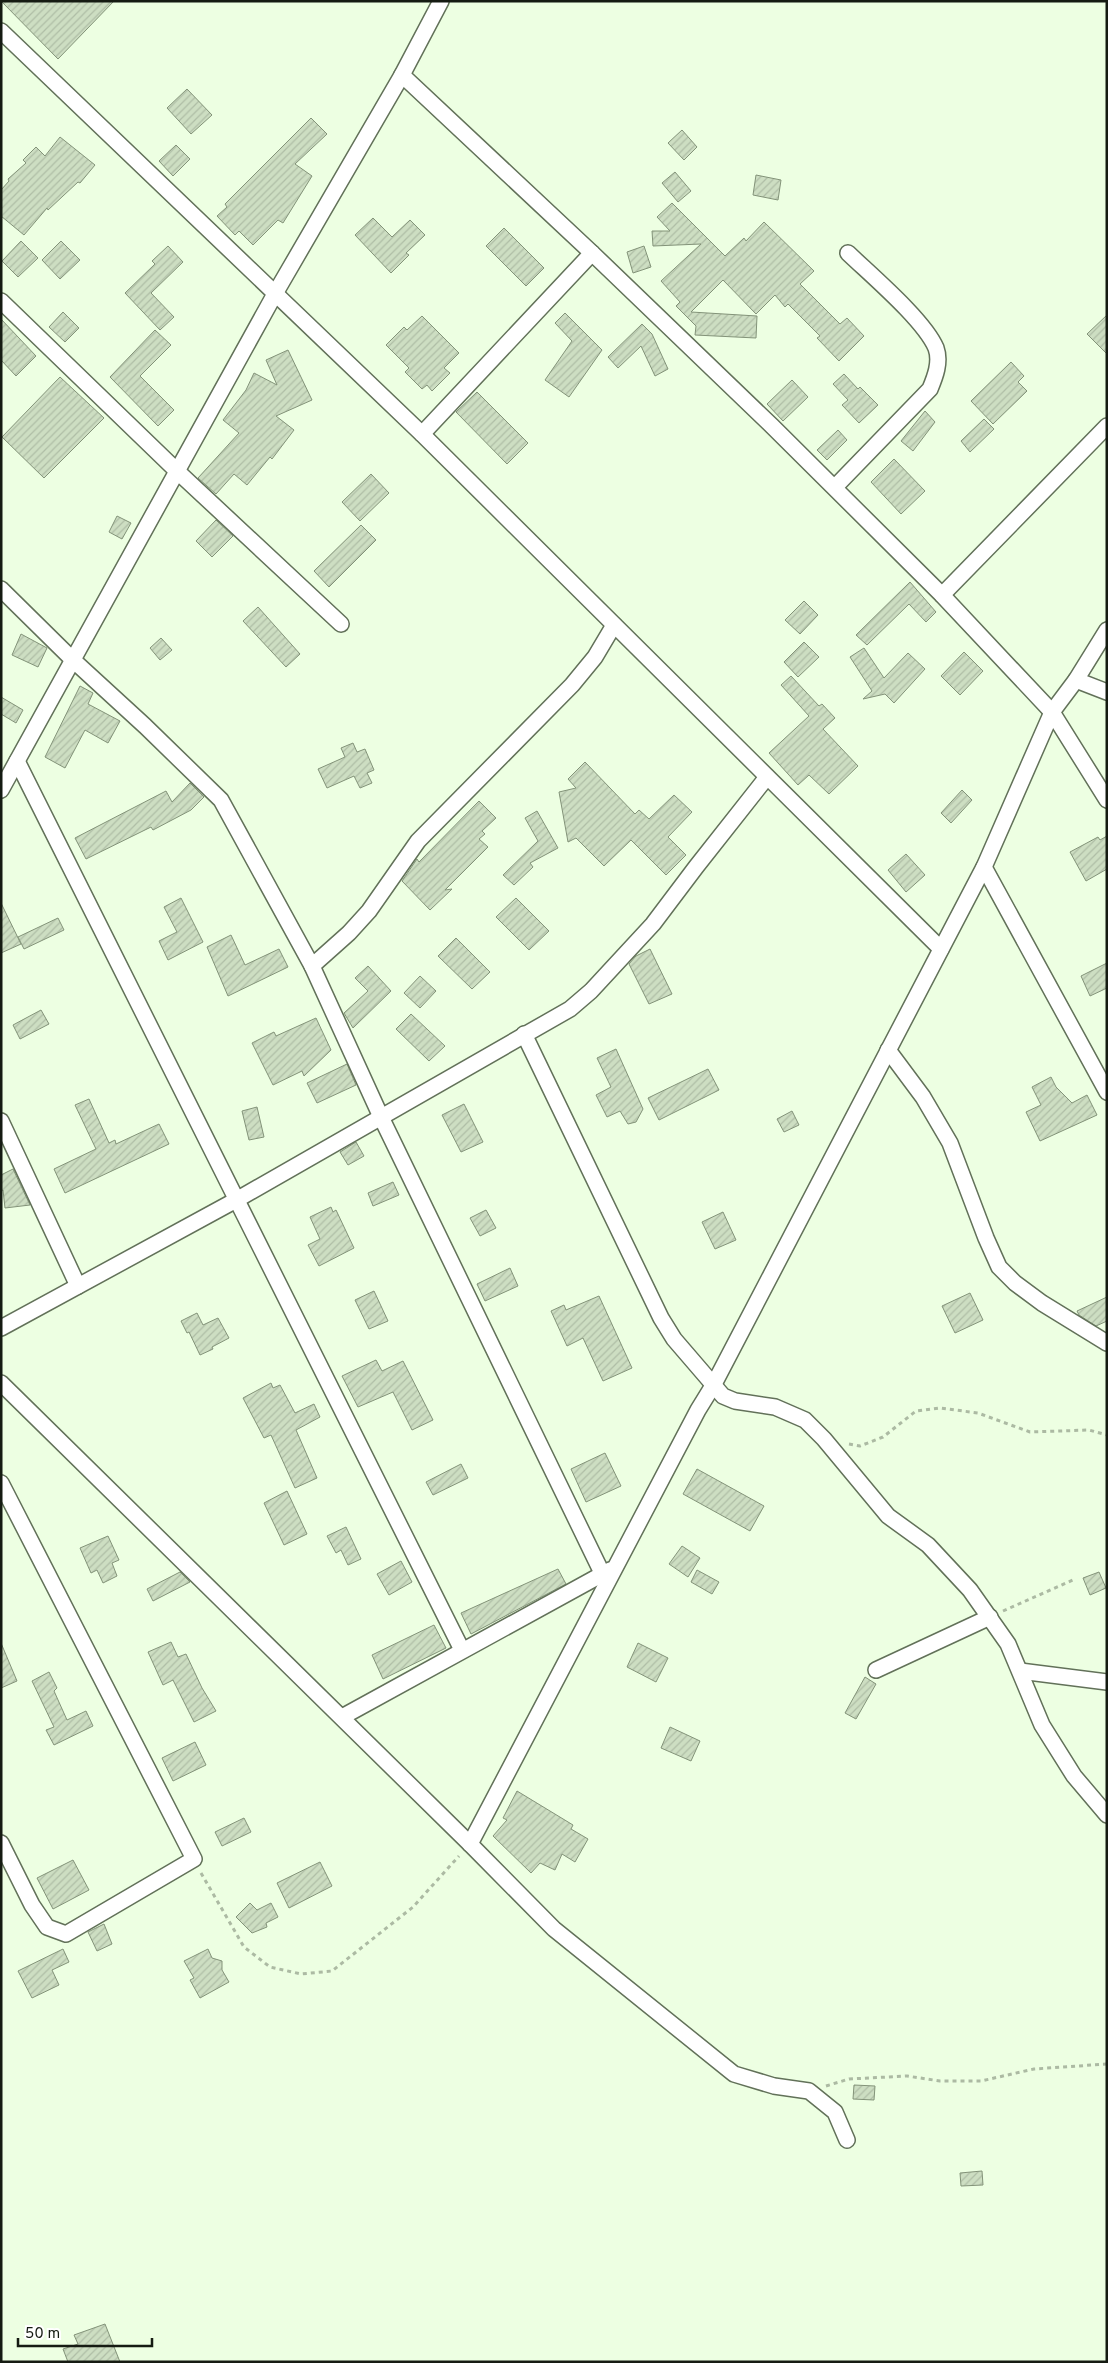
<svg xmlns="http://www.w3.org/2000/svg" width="1108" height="2363" font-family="Overpass,sans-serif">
	<defs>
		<pattern id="building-hatch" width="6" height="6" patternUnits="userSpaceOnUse" patternTransform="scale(1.25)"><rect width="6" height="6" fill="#cddec2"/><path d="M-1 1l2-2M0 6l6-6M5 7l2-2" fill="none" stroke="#afbea6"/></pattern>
	</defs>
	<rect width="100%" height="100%" fill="#edffe2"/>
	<g fill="url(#building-hatch)" stroke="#839379">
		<path d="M1,1H114L58,59Z"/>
		<path d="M187,89L212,115L191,134L167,108Z"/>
		<path d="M311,118L327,134L295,164L312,176L283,223L278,220L253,245L239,231L235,235L217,216L227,207L225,204Z"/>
		<path d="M682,130L697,147L684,160L668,143Z"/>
		<path d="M60,137L95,165L80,183L78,182L48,210L47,208L24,235L1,216V190L9,181L8,179L26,163L23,160L36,147L45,156Z"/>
		<path d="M176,145L190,159L173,176L159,161Z"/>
		<path d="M675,172L691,191L678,202L662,183Z"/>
		<path d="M756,175L781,180L778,200L753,195Z"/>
		<path d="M672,203L725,256L744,238L746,241L764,222L814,271L800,284L840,324L847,318L864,336L839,361L817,338L820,336L788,304L785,307L775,295L756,314L723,280L691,312L757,316L756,338L695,335L696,326L676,306L680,302L661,281L701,244L653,246L652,231H670L657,217Z"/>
		<path d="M373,218L392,237L410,220L425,235L406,253L409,255L391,273L355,235Z"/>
		<path d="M504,228L544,268L526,286L486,246Z"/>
		<path d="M21,241L38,258L18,277L2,261Z"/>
		<path d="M61,241L80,260L60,279L42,260Z"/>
		<path d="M168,246L183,262L151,293L174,317L160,330L125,293L155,264L152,261Z"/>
		<path d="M644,246L651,267L633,273L627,252Z"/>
		<path d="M63,312L79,328L65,342L49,327Z"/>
		<path d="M565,313L602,350L569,397L545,380L572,341L555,323Z"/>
		<path d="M1107,315V354L1087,334Z"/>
		<path d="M422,316L459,353L444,368L450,373L432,391L427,385L422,389L405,372L409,368L386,345L404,327L407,330Z"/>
		<path d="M1,319L36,356L16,376L1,360Z"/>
		<path d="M642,324L652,334L668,369L655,376L641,346L618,368L608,357Z"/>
		<path d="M155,330L171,345L140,376L174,410L158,426L110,377Z"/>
		<path d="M288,350L312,400L276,416L294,430L272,459L270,457L247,485L234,474L216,494L198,478L239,433L223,420L246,390L254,373L277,385L266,360Z"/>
		<path d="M1011,362L1024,376L1018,382L1027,391L993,424L971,401Z"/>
		<path d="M844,374L858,389L860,387L878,405L859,423L842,405L848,400L833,384Z"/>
		<path d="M60,377L104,418L44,478L2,437Z"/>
		<path d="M792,380L808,397L783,421L767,404Z"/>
		<path d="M477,392L528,443L507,464L456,412Z"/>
		<path d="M925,411L935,422L913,451L901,441Z"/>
		<path d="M984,419L994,429L970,452L961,441Z"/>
		<path d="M838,430L847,440L827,460L817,450Z"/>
		<path d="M894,459L925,491L901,514L871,482Z"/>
		<path d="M371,474L389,493L360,521L342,502Z"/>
		<path d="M117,516L131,523L122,539L109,532Z"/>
		<path d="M216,520L233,536L212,557L196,541Z"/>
		<path d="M361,525L376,540L329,587L314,571Z"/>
		<path d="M910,582L936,612L926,622L909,604L867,645L856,635Z"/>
		<path d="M804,601L818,615L800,634L785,620Z"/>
		<path d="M258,607L300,654L286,667L243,621Z"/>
		<path d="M21,634L47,648L38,667L12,655Z"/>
		<path d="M161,638L172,650L160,660L150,648Z"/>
		<path d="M804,642L819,657L798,677L784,662Z"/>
		<path d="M864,648L884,678L908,653L925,669L894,703L885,694L863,699L872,691L850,657Z"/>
		<path d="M964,652L983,671L960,695L941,676Z"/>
		<path d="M791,676L819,706L822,704L835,718L823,729L858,766L829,794L809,775L798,785L769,753L809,716L781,685Z"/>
		<path d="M80,686L93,693L88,704L120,721L108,743L85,730L65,768L45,757Z"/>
		<path d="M1,697L23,710L16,723L1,714Z"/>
		<path d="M353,743L357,752L365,749L374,770L367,773L372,783L360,788L354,776L327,788L318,769L345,757L341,748Z"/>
		<path d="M585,762L635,814L639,810L649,819L674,795L692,812L668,837L686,855L666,875L631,840L604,866L576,838L568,842L559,792L576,788L568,779Z"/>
		<path d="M190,783L204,797L191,810L153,830L151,827L86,859L75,838L166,791L172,802Z"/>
		<path d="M962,790L972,800L951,823L941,813Z"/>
		<path d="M479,801L496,818L482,831L485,834L479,839L488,847L445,890L452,889L430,910L402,881L417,859L419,862Z"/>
		<path d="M537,811L558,848L530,863L533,867L514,885L503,875L538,841L525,818Z"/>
		<path d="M1107,836V869L1086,881L1070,852L1098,837L1100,840Z"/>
		<path d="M906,854L925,875L906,892L888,870Z"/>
		<path d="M181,898L203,942L168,960L159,941L177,932L164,907Z"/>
		<path d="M516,898L549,931L529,950L496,917Z"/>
		<path d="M1,903L21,944L1,953Z"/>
		<path d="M58,918L64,930L24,949L18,937Z"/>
		<path d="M231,935L245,965L279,949L288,967L228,996L207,947Z"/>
		<path d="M456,938L490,972L472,989L438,956Z"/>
		<path d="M650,949L672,994L649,1004L629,964L636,956Z"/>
		<path d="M1107,963V988L1090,996L1081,976Z"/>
		<path d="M368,966L391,991L353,1028L344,1013L368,991L355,978Z"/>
		<path d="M420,976L436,991L420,1008L404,993Z"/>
		<path d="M41,1010L49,1024L20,1039L13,1025Z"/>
		<path d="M411,1014L445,1046L429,1061L396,1029Z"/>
		<path d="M316,1018L331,1050L304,1076L302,1071L273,1085L252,1043L274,1032L276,1036Z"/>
		<path d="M616,1049L643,1109L636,1122L628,1124L620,1111L607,1117L596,1095L611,1087L597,1058Z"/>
		<path d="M347,1064L356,1085L317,1103L307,1083Z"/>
		<path d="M708,1069L719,1090L659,1120L648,1098Z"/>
		<path d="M1051,1077L1056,1087L1072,1103L1087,1095L1097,1115L1040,1141L1026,1112L1041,1105L1032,1087Z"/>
		<path d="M89,1099L109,1143L115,1140L116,1144L159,1124L169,1144L65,1193L54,1169L96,1149L75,1105Z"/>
		<path d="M464,1104L483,1142L461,1152L442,1115Z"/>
		<path d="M257,1107L264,1137L249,1140L242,1111Z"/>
		<path d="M792,1111L799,1125L784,1132L777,1119Z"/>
		<path d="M356,1142L364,1156L348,1165L340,1152Z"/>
		<path d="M13,1169L30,1205L5,1208L3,1190L1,1191V1175Z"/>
		<path d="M393,1182L399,1195L373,1206L368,1193Z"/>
		<path d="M331,1207L333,1212L336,1210L354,1248L319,1266L308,1245L320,1239L310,1217Z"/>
		<path d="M486,1210L496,1228L480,1236L470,1218Z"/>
		<path d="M723,1212L736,1240L715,1249L702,1222Z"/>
		<path d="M510,1268L518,1286L485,1301L477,1284Z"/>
		<path d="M374,1291L388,1321L369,1329L355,1300Z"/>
		<path d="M970,1293L983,1320L955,1333L942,1306Z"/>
		<path d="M599,1296L632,1368L603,1381L583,1338L567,1346L551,1311L564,1305L566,1310Z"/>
		<path d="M1107,1297V1321L1096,1326L1079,1315L1077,1311Z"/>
		<path d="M197,1313L203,1325L218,1318L229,1338L212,1347L213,1349L200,1355L189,1332L187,1333L181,1321Z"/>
		<path d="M376,1360L382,1371L403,1361L433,1420L412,1430L393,1392L358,1407L342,1376Z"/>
		<path d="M271,1383L273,1388L280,1385L295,1413L314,1404L320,1417L296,1430L317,1478L295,1488L271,1435L264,1438L243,1398Z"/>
		<path d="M605,1453L621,1486L586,1502L571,1469Z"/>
		<path d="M461,1464L468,1478L433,1495L426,1482Z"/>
		<path d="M697,1469L764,1506L750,1531L683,1494Z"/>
		<path d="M287,1491L307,1534L284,1545L264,1503Z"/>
		<path d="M346,1527L361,1559L348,1565L341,1550L336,1553L327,1536Z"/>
		<path d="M108,1536L119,1560L112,1563L117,1576L103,1583L97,1570L91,1573L80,1548Z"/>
		<path d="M682,1546L700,1558L688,1577L669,1564Z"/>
		<path d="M401,1561L412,1582L389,1595L377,1574Z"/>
		<path d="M558,1569L566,1584L471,1634L461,1613Z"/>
		<path d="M697,1570L719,1582L712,1594L691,1582Z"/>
		<path d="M180,1572L190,1582L153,1601L147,1589Z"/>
		<path d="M1099,1572L1106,1588L1090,1595L1083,1578Z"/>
		<path d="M434,1625L446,1648L383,1679L372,1655Z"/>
		<path d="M171,1642L178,1657L186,1654L202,1688L216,1711L194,1722L173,1680L163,1685L148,1652Z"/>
		<path d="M1,1643L17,1681L1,1688Z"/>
		<path d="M638,1643L668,1658L656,1682L627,1667Z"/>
		<path d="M49,1672L57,1688L54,1691L67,1720L86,1711L93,1726L54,1745L46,1730L54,1727L32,1681Z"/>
		<path d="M865,1677L876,1684L856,1719L845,1713Z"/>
		<path d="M670,1727L700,1741L691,1761L661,1748Z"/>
		<path d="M195,1742L206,1765L173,1781L162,1758Z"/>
		<path d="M517,1791L573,1825L571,1829L588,1839L575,1862L562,1854L555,1870L540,1863L531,1873L493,1836L507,1820L503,1818Z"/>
		<path d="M244,1818L251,1832L222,1846L215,1832Z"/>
		<path d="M73,1860L89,1890L53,1909L37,1878Z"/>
		<path d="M320,1862L332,1886L289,1908L277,1883Z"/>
		<path d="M250,1903L257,1910L271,1903L278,1917L266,1923L267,1927L252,1933L236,1917Z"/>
		<path d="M104,1924L112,1944L97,1951L88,1932Z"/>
		<path d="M63,1949L69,1962L52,1970L59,1985L32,1998L18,1971Z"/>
		<path d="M208,1949L212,1958L222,1961V1970L229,1982L200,1998L190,1980L194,1978L184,1961Z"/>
		<path d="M854,2085L875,2086L874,2100L853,2099Z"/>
		<path d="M982,2171L983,2185L961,2186L960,2173Z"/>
		<path d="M105,2324L120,2362H68L63,2349L78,2344L74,2335Z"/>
	</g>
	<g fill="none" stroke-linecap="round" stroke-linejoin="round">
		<defs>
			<g id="street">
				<path d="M1,31L422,434L941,949"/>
				<path d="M402,75L592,253L772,426L942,595L1052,712L1107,800"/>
				<path d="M1,301L178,472L341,624"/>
				<path d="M422,434L592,253"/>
				<path d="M835,487L930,389C935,377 941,362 936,348C924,320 872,276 848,253"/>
				<path d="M1,589L73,660L145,726L221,800L312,966L381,1117L603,1575"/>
				<path d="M942,595L1107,426"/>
				<path d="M1076,680L1107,692"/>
				<path d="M17,761L462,1650"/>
				<path d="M1,790L276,292L402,75L441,1"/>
				<path d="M984,867L1107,1092"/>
				<path d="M312,966L349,933L369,911L418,841L572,685L595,657L614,625"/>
				<path d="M524,1034L661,1318L674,1339L723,1396L735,1401L775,1407L805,1420L824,1439L888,1516L928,1545L970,1590L1008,1644L1042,1725L1074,1776L1107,1815"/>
				<path d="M888,1050L923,1097L950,1143L986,1238L999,1267L1015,1283L1042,1303L1107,1343"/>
				<path d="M1,1121L78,1286"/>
				<path d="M1,1328L238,1199L570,1009L591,991L653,924L696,867L767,777"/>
				<path d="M1,1383L470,1844L554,1929L734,2074L774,2086L809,2091L835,2112L847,2140"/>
				<path d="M1,1483L194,1859L66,1934L47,1927L32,1905L1,1843"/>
				<path d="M876,1670L990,1617"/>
				<path d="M1020,1671L1107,1682"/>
				<path d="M342,1717L610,1570"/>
				<path d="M470,1844L698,1410L714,1384L984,867L1052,712L1076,680L1107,630"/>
			</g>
		</defs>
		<use href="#street" stroke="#627159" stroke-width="18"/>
		<g stroke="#acbaa3" stroke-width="3" stroke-dasharray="4 4" stroke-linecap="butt">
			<path d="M849,1444L860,1446L883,1437L916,1411L940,1408L978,1413L1030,1432L1089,1430L1107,1435"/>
			<path d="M1003,1611L1075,1579"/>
			<path d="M201,1873L244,1947L270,1967L301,1974L332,1971L413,1907L459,1856"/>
			<path d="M826,2086L849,2079L907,2076L940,2081H981L1034,2069L1107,2064"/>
		</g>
		<use href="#street" stroke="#fff" stroke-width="15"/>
	</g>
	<rect width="1108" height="2363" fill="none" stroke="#151b12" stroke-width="5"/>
	<path d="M18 2338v8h134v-8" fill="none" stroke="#151b12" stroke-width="2.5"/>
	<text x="25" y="2338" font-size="15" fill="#151b12" stroke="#ffffff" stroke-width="4" paint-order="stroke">50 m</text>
</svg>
